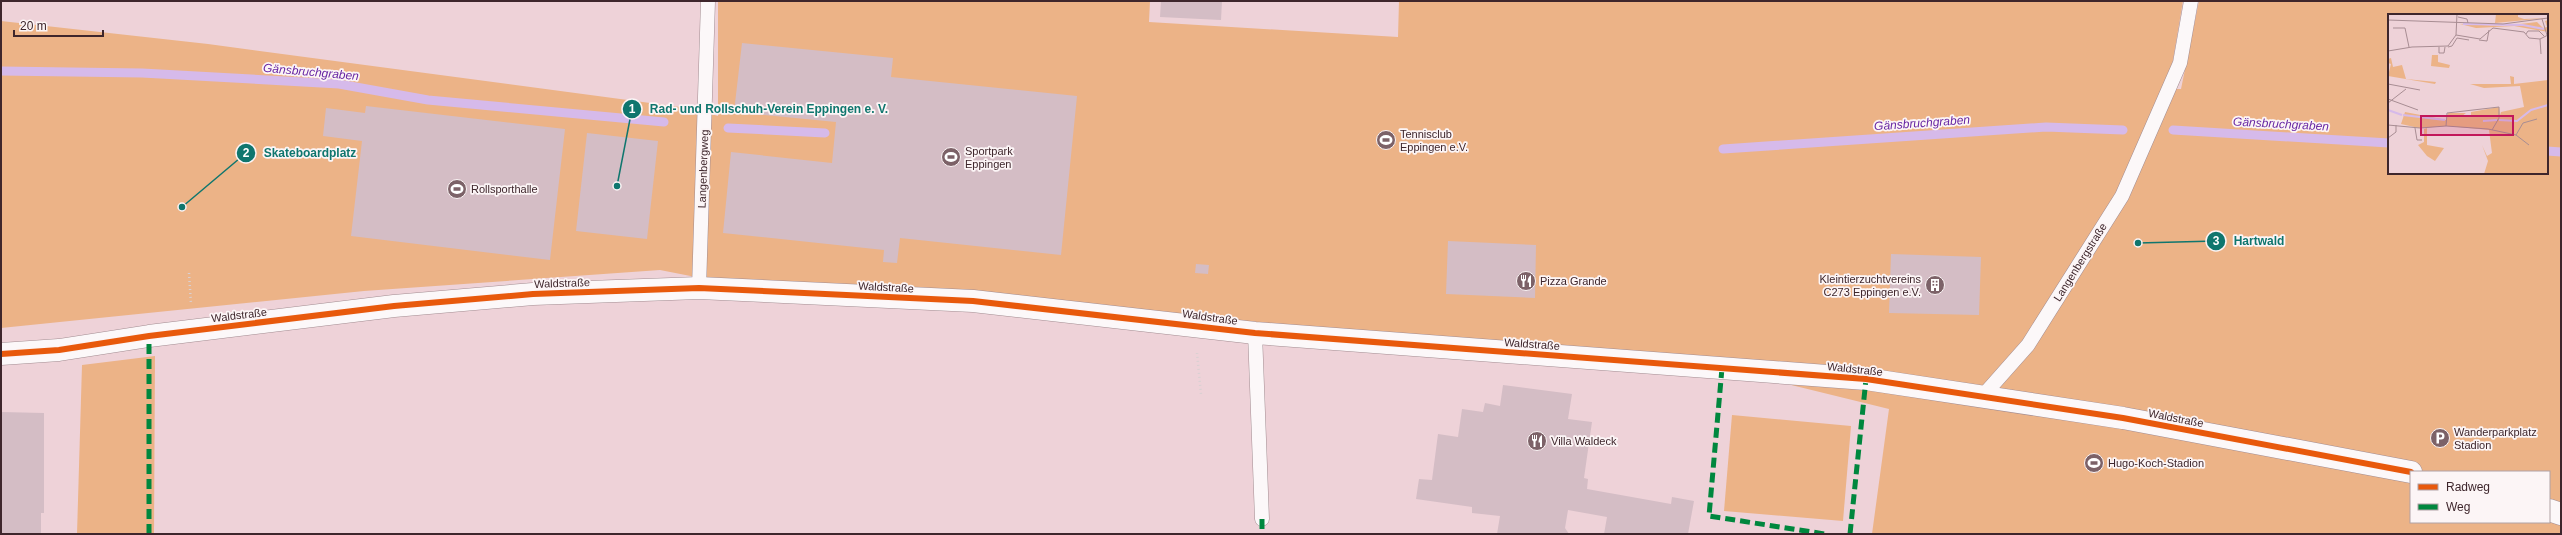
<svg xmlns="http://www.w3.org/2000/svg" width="2562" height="535" font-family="Arial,sans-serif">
	<rect width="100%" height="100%" fill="#eed2d8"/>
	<g fill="#ecb387" fill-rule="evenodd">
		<path d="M718,1H1150L1149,22L1398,37L1399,1H2183L2172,66L2165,89H2181L2199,1H2561V534H1872L1889,409L1677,357L1220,319L721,282L660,270L364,291L1,328V21L208,44L695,109L718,116ZM2389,15H2547V173H2389ZM2411,472H2549V522H2411Z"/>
		<path d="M155,356L154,534H77L82,365Z"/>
		<path d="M1732,415L1851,426L1843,521L1724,511Z"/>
	</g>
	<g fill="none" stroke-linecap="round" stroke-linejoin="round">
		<g stroke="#d6baea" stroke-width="9">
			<path d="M1,71L142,73L339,84L428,100L664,122"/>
			<path d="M728,128L825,133"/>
			<path d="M2173,130L2389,143"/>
			<path d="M1723,149L2046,127L2123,130"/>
			<path d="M2547,151L2561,152"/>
		</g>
	</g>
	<g fill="#d4bdc5">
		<path d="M1161,1H1222L1221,20L1160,17Z"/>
		<path d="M742,43L893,58L891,77L1077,96L1061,255L900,238L897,263L883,262L884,250L723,233L731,152L832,163L836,122L734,112Z"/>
		<path d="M366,106L565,129L550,260L351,236L362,141L323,136L326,108L365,113Z"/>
		<path d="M587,133L658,141L647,239L576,231Z"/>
		<path d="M1448,241L1536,245L1535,298L1446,294Z"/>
		<path d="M1891,254L1981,257L1979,315L1889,313Z"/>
		<path d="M1196,264L1209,265L1208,274L1195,273Z"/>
		<path d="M1503,385L1572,394L1568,419L1592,422L1584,478L1588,479L1587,489L1671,504L1672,497L1694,501L1688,534H1604L1607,517L1568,510L1565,528L1569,534H1497L1500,516L1472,513V507L1416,499L1419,479L1432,480L1438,434L1458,437L1462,409L1483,412L1485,403L1500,406Z"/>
		<path d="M1,412L44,413V513H41V534H1Z"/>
	</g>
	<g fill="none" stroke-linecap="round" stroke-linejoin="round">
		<defs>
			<g id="lane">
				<path d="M699,288L708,1"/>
				<path d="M1255,333L1262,519"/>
				<path d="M1981,398L2028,345L2122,196L2180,63L2191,1"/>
			</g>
			<g id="street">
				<path d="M1,354L59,350L149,336L394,306L533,294L699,288L973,301L1255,333L1866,379L2123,418L2411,472"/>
				<path d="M2549,510L2561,514"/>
			</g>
		</defs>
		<use href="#lane" stroke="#a28c91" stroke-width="15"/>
		<use href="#street" stroke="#a28c91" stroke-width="23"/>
		<g stroke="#d9d0d2" stroke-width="2.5" stroke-dasharray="1 3" stroke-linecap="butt">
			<path d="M189,273L191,304"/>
			<path d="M1197,353L1201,394"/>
		</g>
		<use href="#lane" stroke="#fcf8f9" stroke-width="14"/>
		<use href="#street" stroke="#fcf8f9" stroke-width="22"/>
		<g stroke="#00873e" stroke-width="5" stroke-dasharray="10 5" stroke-linecap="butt">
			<path d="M1722,368L1709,516L1825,534"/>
			<path d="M1262,519V534"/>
			<path d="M149,534V336"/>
			<path d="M1850,534L1866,379"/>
		</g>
		<defs>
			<path id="cycleway" d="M1,354L59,350L149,336L394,306L533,294L699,288L973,301L1255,333L1866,379L2123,418L2411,472"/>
		</defs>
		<use href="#cycleway" stroke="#fcf5f6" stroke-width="8"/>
		<use href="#cycleway" stroke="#e8590c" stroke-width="6"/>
	</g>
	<defs>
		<symbol id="stadium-disc" viewBox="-11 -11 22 22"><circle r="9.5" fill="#7c6268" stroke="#fcf5f6"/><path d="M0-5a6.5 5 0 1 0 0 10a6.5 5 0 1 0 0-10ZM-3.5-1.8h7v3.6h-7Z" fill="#fff"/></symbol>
		<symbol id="restaurant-disc" viewBox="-11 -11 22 22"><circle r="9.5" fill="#7c6268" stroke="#fcf5f6"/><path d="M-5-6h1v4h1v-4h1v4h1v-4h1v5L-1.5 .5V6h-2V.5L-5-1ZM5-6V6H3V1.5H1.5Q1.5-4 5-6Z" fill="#fff"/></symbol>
		<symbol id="building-disc" viewBox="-11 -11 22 22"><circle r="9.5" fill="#7c6268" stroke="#fcf5f6"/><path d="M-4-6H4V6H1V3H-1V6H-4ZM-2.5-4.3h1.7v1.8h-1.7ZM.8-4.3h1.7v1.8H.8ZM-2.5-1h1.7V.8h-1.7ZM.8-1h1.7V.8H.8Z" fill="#fff"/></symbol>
		<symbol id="parking-disc" viewBox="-11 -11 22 22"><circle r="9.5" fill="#7c6268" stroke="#fcf5f6"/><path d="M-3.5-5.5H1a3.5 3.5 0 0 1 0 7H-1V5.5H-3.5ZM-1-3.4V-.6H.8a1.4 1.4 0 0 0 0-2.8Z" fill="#fff"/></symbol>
	</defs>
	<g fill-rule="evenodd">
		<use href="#stadium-disc" x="1375" y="129" width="22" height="22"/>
		<use href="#stadium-disc" x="940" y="146" width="22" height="22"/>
		<use href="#stadium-disc" x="446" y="178" width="22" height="22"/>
		<use href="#restaurant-disc" x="1515" y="270" width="22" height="22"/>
		<use href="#building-disc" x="1924" y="274" width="22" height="22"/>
		<use href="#parking-disc" x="2429" y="427" width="22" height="22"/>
		<use href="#restaurant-disc" x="1526" y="430" width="22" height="22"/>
		<use href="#stadium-disc" x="2083" y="452" width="22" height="22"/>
	</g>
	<g text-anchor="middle" stroke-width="3.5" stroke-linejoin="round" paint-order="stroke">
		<g font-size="11" fill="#3e262c" stroke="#fcf5f6" text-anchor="start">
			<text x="1400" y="138">Tennisclub<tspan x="1400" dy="13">Eppingen e.V.</tspan></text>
			<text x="965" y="155">Sportpark<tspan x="965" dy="13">Eppingen</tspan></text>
			<text x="471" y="193">Rollsporthalle</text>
			<text x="1921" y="283" text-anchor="end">Kleintierzuchtvereins<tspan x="1921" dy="13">C273 Eppingen e.V.</tspan></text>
			<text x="1540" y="285">Pizza Grande</text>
			<text x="2454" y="436">Wanderparkplatz<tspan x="2454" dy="13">Stadion</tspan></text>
			<text x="1551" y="445">Villa Waldeck</text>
			<text x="2108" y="467">Hugo-Koch-Stadion</text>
		</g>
		<g font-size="11" fill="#3e262c" stroke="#fcf5f6">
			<text transform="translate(703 169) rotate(-88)" y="4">Langenbergweg</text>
			<text transform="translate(2080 262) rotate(-58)" y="4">Langenbergstraße</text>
			<text transform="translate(562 283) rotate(-2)" y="4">Waldstraße</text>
			<text transform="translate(886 287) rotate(3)" y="4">Waldstraße</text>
			<text transform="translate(239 315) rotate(-7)" y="4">Waldstraße</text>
			<text transform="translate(1210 317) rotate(8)" y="4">Waldstraße</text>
			<text transform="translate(1532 344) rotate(4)" y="4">Waldstraße</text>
			<text transform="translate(1855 369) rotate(6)" y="4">Waldstraße</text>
			<text transform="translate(2176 418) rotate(11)" y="4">Waldstraße</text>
		</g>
		<g font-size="12" font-style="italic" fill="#6826a3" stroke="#fcf5f6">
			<text transform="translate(311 72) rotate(5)" y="4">Gänsbruchgraben</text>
			<text transform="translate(1922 123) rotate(-4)" y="4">Gänsbruchgraben</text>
			<text transform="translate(2281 124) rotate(3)" y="4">Gänsbruchgraben</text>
		</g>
	</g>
	<g transform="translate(2388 14)">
		<rect width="160" height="160" fill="#eed2d8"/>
		<path d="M108,0L130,1V3L136,5L160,4L107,9ZM160,6V18L126,12L88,14L72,10L115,12L149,8L155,14L159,13L157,7ZM44,41H50V48L62,51L61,54L43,52ZM3,44L5,53L14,51L18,65L48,68L47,70L0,62L3,50L0,49V45ZM122,62L126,63V70L160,66V160H96L100,147L94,131L99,142L104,139L101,116L59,112L31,114L13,110L17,98L58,106L60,99H78L74,102L83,103V98L111,93L112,101L113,98L136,93L132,72L96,74L82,70H123ZM39,114V131L56,134L47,147L39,142L30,131L36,128V115Z" fill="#ecb387"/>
		<path fill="none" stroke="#d6baea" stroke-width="2" d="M75,10L135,11L156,15M0,96L14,101M15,101L57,106M111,106L129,107L143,96L160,91M95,107L109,106"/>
		<path fill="none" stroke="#a88d93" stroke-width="1" d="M70,3L79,5L80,9M154,5L159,21M0,6L115,10L160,4M5,14H17L21,33M138,20L140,17H151L156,22M68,21L92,25L105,14L136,18L141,24L152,25M91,26L99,27L101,16M51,33V39H56L57,33M60,33L64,32L69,24L81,26M0,37L24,33L60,32L68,21L69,0M153,40L152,25L160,21M0,70L32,76M0,85L30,96M0,89L18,75M0,111L32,114L58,112L100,115L128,121L141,131M58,112L59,99L111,93V104L104,116M27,114L29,126H34M128,121L135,109L149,105M0,124L8,118V111"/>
		<path fill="#c2185b" fill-opacity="0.15" stroke="#c2185b" stroke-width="2" d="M33,102H125V121H33Z"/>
		<rect width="160" height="160" fill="none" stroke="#3e262c" stroke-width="2"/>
	</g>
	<path fill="none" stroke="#0f766e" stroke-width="1.5" d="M617 186L632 109M182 207L246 153M2138 243L2216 241"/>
	<g fill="#0f766e" stroke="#fcf5f6" stroke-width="1.5">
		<circle cx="617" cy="186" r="4"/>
		<circle cx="182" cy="207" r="4"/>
		<circle cx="2138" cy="243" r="4"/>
		<circle cx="632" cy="109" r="10"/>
		<circle cx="246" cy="153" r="10"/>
		<circle cx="2216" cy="241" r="10"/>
	</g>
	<g font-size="12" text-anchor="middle" font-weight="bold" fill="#fff">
		<text x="632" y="113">1</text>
		<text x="246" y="157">2</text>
		<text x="2216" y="245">3</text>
	</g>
	<g font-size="12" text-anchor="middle" font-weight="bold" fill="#0f766e" stroke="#fcf5f6" stroke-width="3.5" stroke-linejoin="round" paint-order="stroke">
		<text x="769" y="113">Rad- und Rollschuh-Verein Eppingen e. V.</text>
		<text x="310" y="157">Skateboardplatz</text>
		<text x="2259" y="245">Hartwald</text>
	</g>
	<rect width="2562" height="535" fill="none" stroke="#3e262c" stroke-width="4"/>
	<rect x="2410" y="471" width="140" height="52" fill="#fcf5f6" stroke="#b0a2a5"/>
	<rect x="2418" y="484" width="20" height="6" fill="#e8590c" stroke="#b0a2a5"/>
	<text x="2446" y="491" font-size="12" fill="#3e262c">Radweg</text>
	<rect x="2418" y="504" width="20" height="6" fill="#00873e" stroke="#b0a2a5"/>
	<text x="2446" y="511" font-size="12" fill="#3e262c">Weg</text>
	<path d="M14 30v6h89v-6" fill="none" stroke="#3e262c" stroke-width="2"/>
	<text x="20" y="30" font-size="12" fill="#3e262c" stroke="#fcf5f6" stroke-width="3" paint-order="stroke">20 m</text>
</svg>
